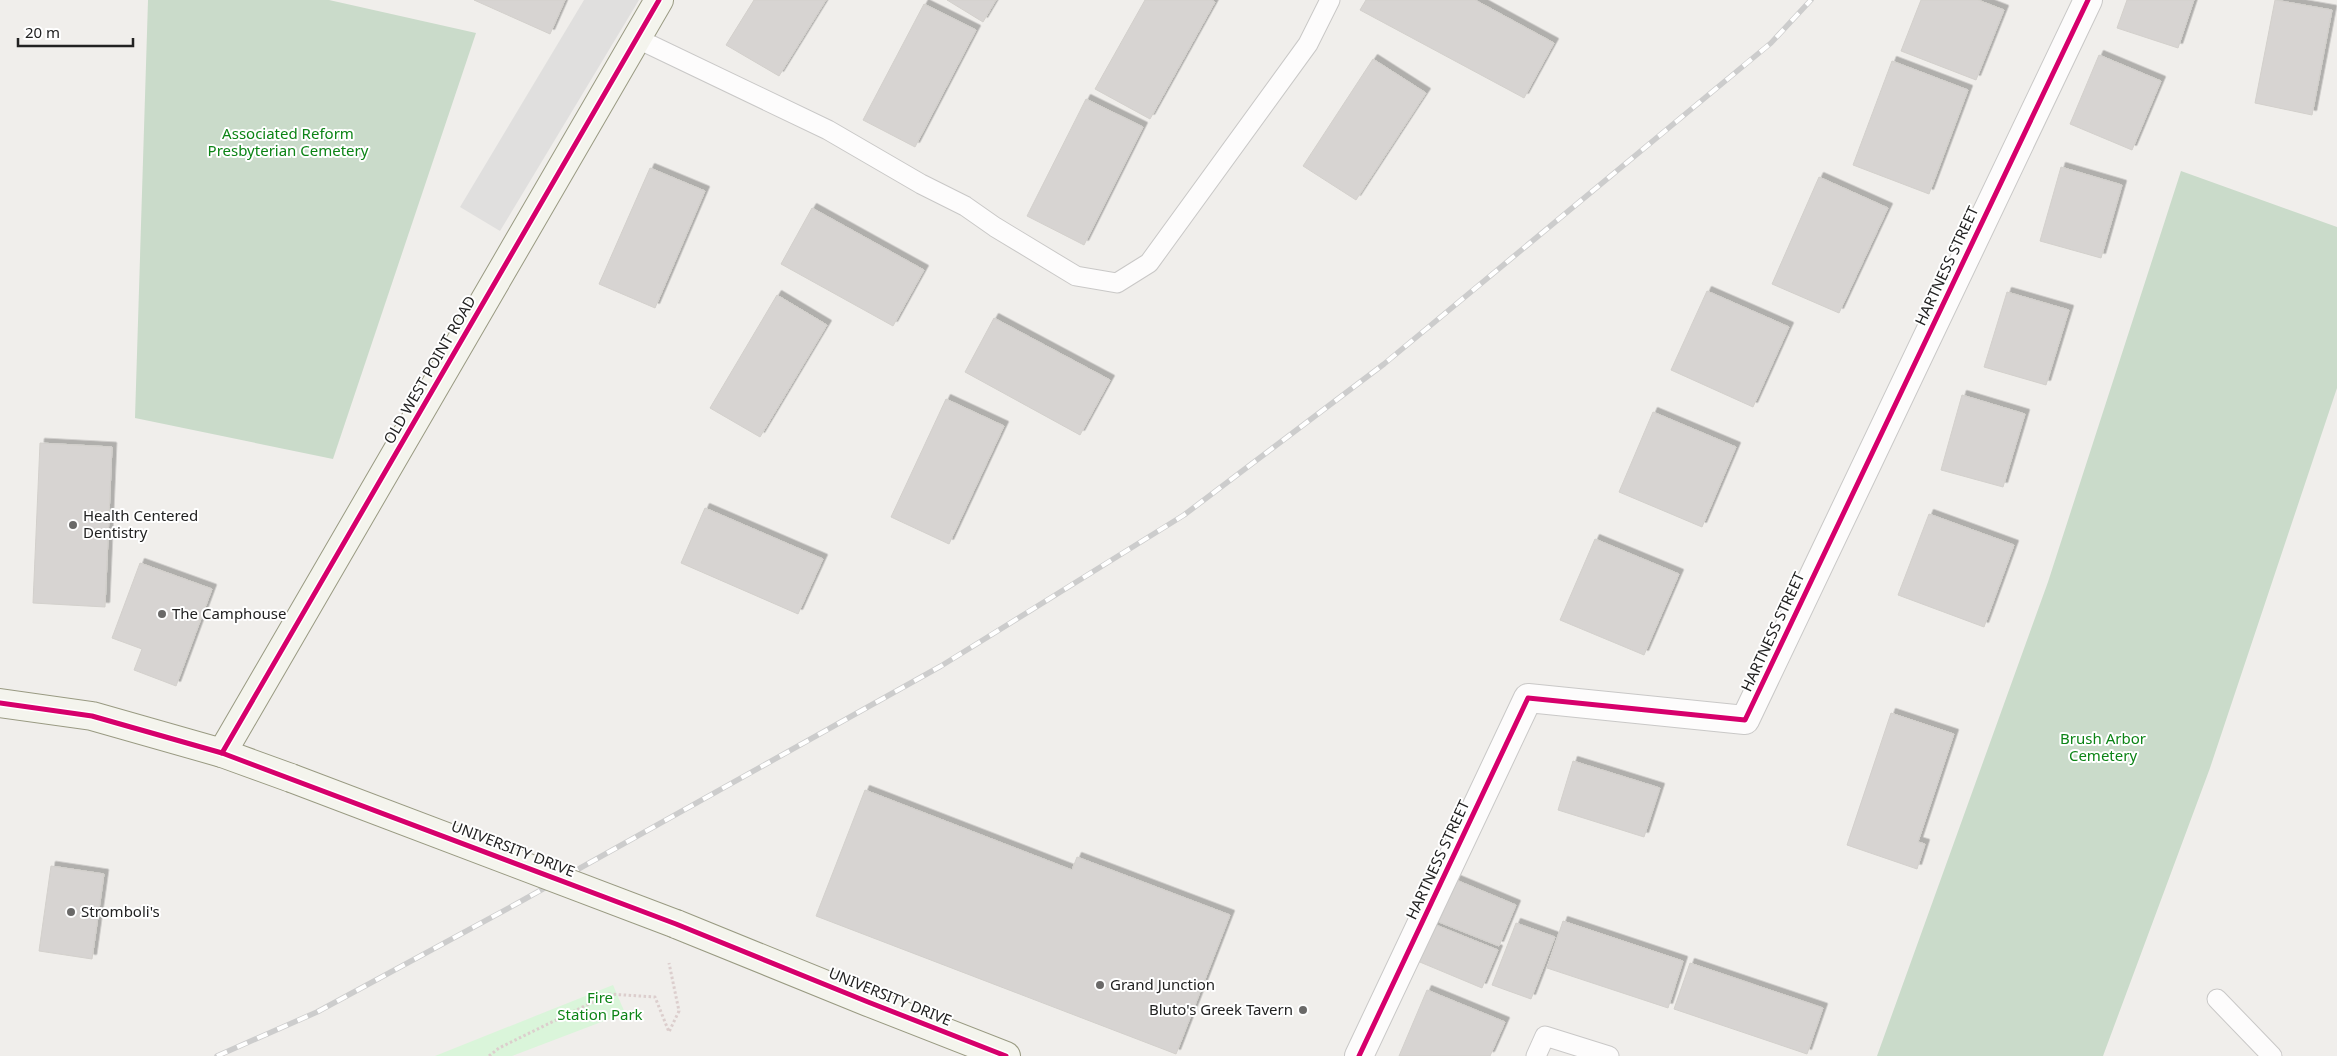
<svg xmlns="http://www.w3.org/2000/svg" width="2337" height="1056" font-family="'Noto Sans',sans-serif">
	<defs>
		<filter id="shadow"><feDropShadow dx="4.5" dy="-4.5" stdDeviation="0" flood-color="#0004"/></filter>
	</defs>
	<rect width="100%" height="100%" fill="#f0eeeb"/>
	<g fill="#cadbca">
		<path d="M148,0H329L476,33L333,459L135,418Z"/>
		<path d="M2181,171L2337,227V388L2210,768L2103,1056H1877L2048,582Z"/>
	</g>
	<path fill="#daf5da" d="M613,985L625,1013L512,1056H435Z"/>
	<path fill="#e0dfde" d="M584,0H639L500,231L460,207Z"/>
	<g fill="#d7d4d2" stroke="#d3d0cc" filter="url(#shadow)">
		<path d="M474,0H565L550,34Z"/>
		<path d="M754,0H826L779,76L726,45Z"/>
		<path d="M947,0H996L983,22Z"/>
		<path d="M1145,0H1212L1215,2L1150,119L1095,89Z"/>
		<path d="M1366,0H1475L1554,43L1524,98L1360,10Z"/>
		<path d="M1921,0H1978L2004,10L1976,80L1901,51Z"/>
		<path d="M2127,0H2194L2178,48L2117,28Z"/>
		<path d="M2275,0L2332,10L2312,115L2255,103Z"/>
		<path d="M924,4L976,30L915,147L863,120Z"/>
		<path d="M2099,55L2161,81L2132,150L2070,124Z"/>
		<path d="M1373,59L1426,93L1356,200L1303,166Z"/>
		<path d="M1892,61L1968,90L1929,194L1853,165Z"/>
		<path d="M1086,99L1143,127L1084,245L1027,216Z"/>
		<path d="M2061,167L2122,185L2101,258L2040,241Z"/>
		<path d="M650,168L705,191L655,308L599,284Z"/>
		<path d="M1819,177L1888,208L1839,313L1772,284Z"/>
		<path d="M812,208L924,270L893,326L781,264Z"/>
		<path d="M1707,291L1789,327L1753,407L1671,370Z"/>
		<path d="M2007,292L2069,310L2046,385L1984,367Z"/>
		<path d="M777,295L827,325L760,437L710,408Z"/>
		<path d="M994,318L1110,380L1080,435L965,372Z"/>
		<path d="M1962,395L2025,414L2003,487L1941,470Z"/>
		<path d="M946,399L1004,426L949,544L891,517Z"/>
		<path d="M1653,412L1736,447L1702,527L1619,492Z"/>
		<path d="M40,443L112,447L105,607L33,603Z"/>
		<path d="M705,508L823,559L798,614L681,563Z"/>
		<path d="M1929,514L2014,545L1984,627L1898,595Z"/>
		<path d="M1595,539L1679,574L1644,655L1560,620Z"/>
		<path d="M140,563L212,589L176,686L134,670L142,649L112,638Z"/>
		<path d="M1891,713L1954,734L1918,842L1925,844L1917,869L1847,845Z"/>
		<path d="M1573,761L1660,788L1644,837L1558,810Z"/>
		<path d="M865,790L1072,870L1077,857L1230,915L1176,1054L816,916Z"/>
		<path d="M51,866L104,874L92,959L39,951Z"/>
		<path d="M1456,880L1516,905L1499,946L1439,922Z"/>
		<path d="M1563,921L1683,961L1668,1008L1547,968Z"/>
		<path d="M1431,923L1498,950L1482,988L1415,960Z"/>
		<path d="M1516,923L1555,937L1531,999L1492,985Z"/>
		<path d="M1690,963L1823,1008L1807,1054L1674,1009Z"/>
		<path d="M1427,990L1505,1022L1490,1056H1399Z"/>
	</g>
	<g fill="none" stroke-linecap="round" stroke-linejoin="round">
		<defs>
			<g id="lane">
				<path d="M636,38L828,130L921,184L965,206L995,227L1076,276L1117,283L1149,263L1308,44L1330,0"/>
				<path d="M2217,999L2272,1056"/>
				<path d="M1536,1056L1545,1036L1609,1056"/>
			</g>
			<path id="street" d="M1359,1056L1528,698L1745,720L2088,0"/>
			<g id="secondary">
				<path d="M0,703L92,716L222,753L291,778"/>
				<path d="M222,753L659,0"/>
				<path d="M676,924L868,1002L1006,1056"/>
			</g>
		</defs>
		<use href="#lane" stroke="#c9c8c7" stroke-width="21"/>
		<use href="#street" stroke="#c9c8c7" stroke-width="30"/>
		<use href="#secondary" stroke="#999a82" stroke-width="30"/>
		<path stroke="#dccecd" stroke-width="3" stroke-dasharray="2.5 2.5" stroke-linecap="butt" d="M489,1056L499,1048L609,994L655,997L669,1032L679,1011L669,963"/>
		<use href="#lane" stroke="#fdfcfc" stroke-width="19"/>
		<use href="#street" stroke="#fdfcfc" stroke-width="28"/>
		<use href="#secondary" stroke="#f4f4ed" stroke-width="28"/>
		<defs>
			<path id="rail" d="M217,1056L317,1012L516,904L941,666L1184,515L1384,364L1771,43L1811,0"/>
		</defs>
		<use href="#rail" stroke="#ccc" stroke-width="5.5"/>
		<use href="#rail" stroke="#fff" stroke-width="4" stroke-dasharray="11" stroke-linecap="butt"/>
		<defs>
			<path id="secondary-bridge" d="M291,778L676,924"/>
		</defs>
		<use href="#secondary-bridge" stroke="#999a82" stroke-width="30" stroke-linecap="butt"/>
		<use href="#secondary-bridge" stroke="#f4f4ed" stroke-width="28"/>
		<defs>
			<g id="cycleway">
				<path d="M0,703L92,716L222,753L676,924L868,1002L1006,1056"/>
				<path d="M222,753L659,0"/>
				<path d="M1359,1056L1528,698L1745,720L2088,0"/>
			</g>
		</defs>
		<use href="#cycleway" stroke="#fff" stroke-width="8"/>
		<use href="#cycleway" stroke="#d6006c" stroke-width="5"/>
	</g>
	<g fill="#6a6968" stroke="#fff" stroke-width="2">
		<circle cx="73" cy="525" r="5"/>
		<circle cx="162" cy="614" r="5"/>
		<circle cx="71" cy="912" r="5"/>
		<circle cx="1100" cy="985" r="5"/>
		<circle cx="1303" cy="1010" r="5"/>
	</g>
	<g text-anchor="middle" stroke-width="4" stroke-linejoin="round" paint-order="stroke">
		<g font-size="15" fill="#0c8416" stroke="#fff">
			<text x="288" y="139">Associated Reform<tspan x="288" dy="17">Presbyterian Cemetery</tspan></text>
			<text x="2103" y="744">Brush Arbor<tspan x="2103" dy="17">Cemetery</tspan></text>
			<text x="600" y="1003">Fire<tspan x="600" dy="17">Station Park</tspan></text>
		</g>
		<g font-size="15" fill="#222" stroke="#fff">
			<text transform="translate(1947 266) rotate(-65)" y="5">HARTNESS STREET</text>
			<text transform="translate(430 370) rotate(-60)" y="5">OLD WEST POINT ROAD</text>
			<text transform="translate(1773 632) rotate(-65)" y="5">HARTNESS STREET</text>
			<text transform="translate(513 849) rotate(21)" y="5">UNIVERSITY DRIVE</text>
			<text transform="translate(1438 860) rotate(-65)" y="5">HARTNESS STREET</text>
			<text transform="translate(890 997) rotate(22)" y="5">UNIVERSITY DRIVE</text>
		</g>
		<g font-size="15" fill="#222" stroke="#fff" text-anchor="start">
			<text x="83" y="521">Health Centered<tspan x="83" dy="17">Dentistry</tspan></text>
			<text x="172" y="619">The Camphouse</text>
			<text x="81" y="917">Stromboli's</text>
			<text x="1110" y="990">Grand Junction</text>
			<text x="1293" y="1015" text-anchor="end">Bluto's Greek Tavern</text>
		</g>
	</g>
	<path d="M18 38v8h115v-8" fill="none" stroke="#222222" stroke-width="2.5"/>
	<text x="25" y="38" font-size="15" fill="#222222" stroke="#ffffff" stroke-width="4" paint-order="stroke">20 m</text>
</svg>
